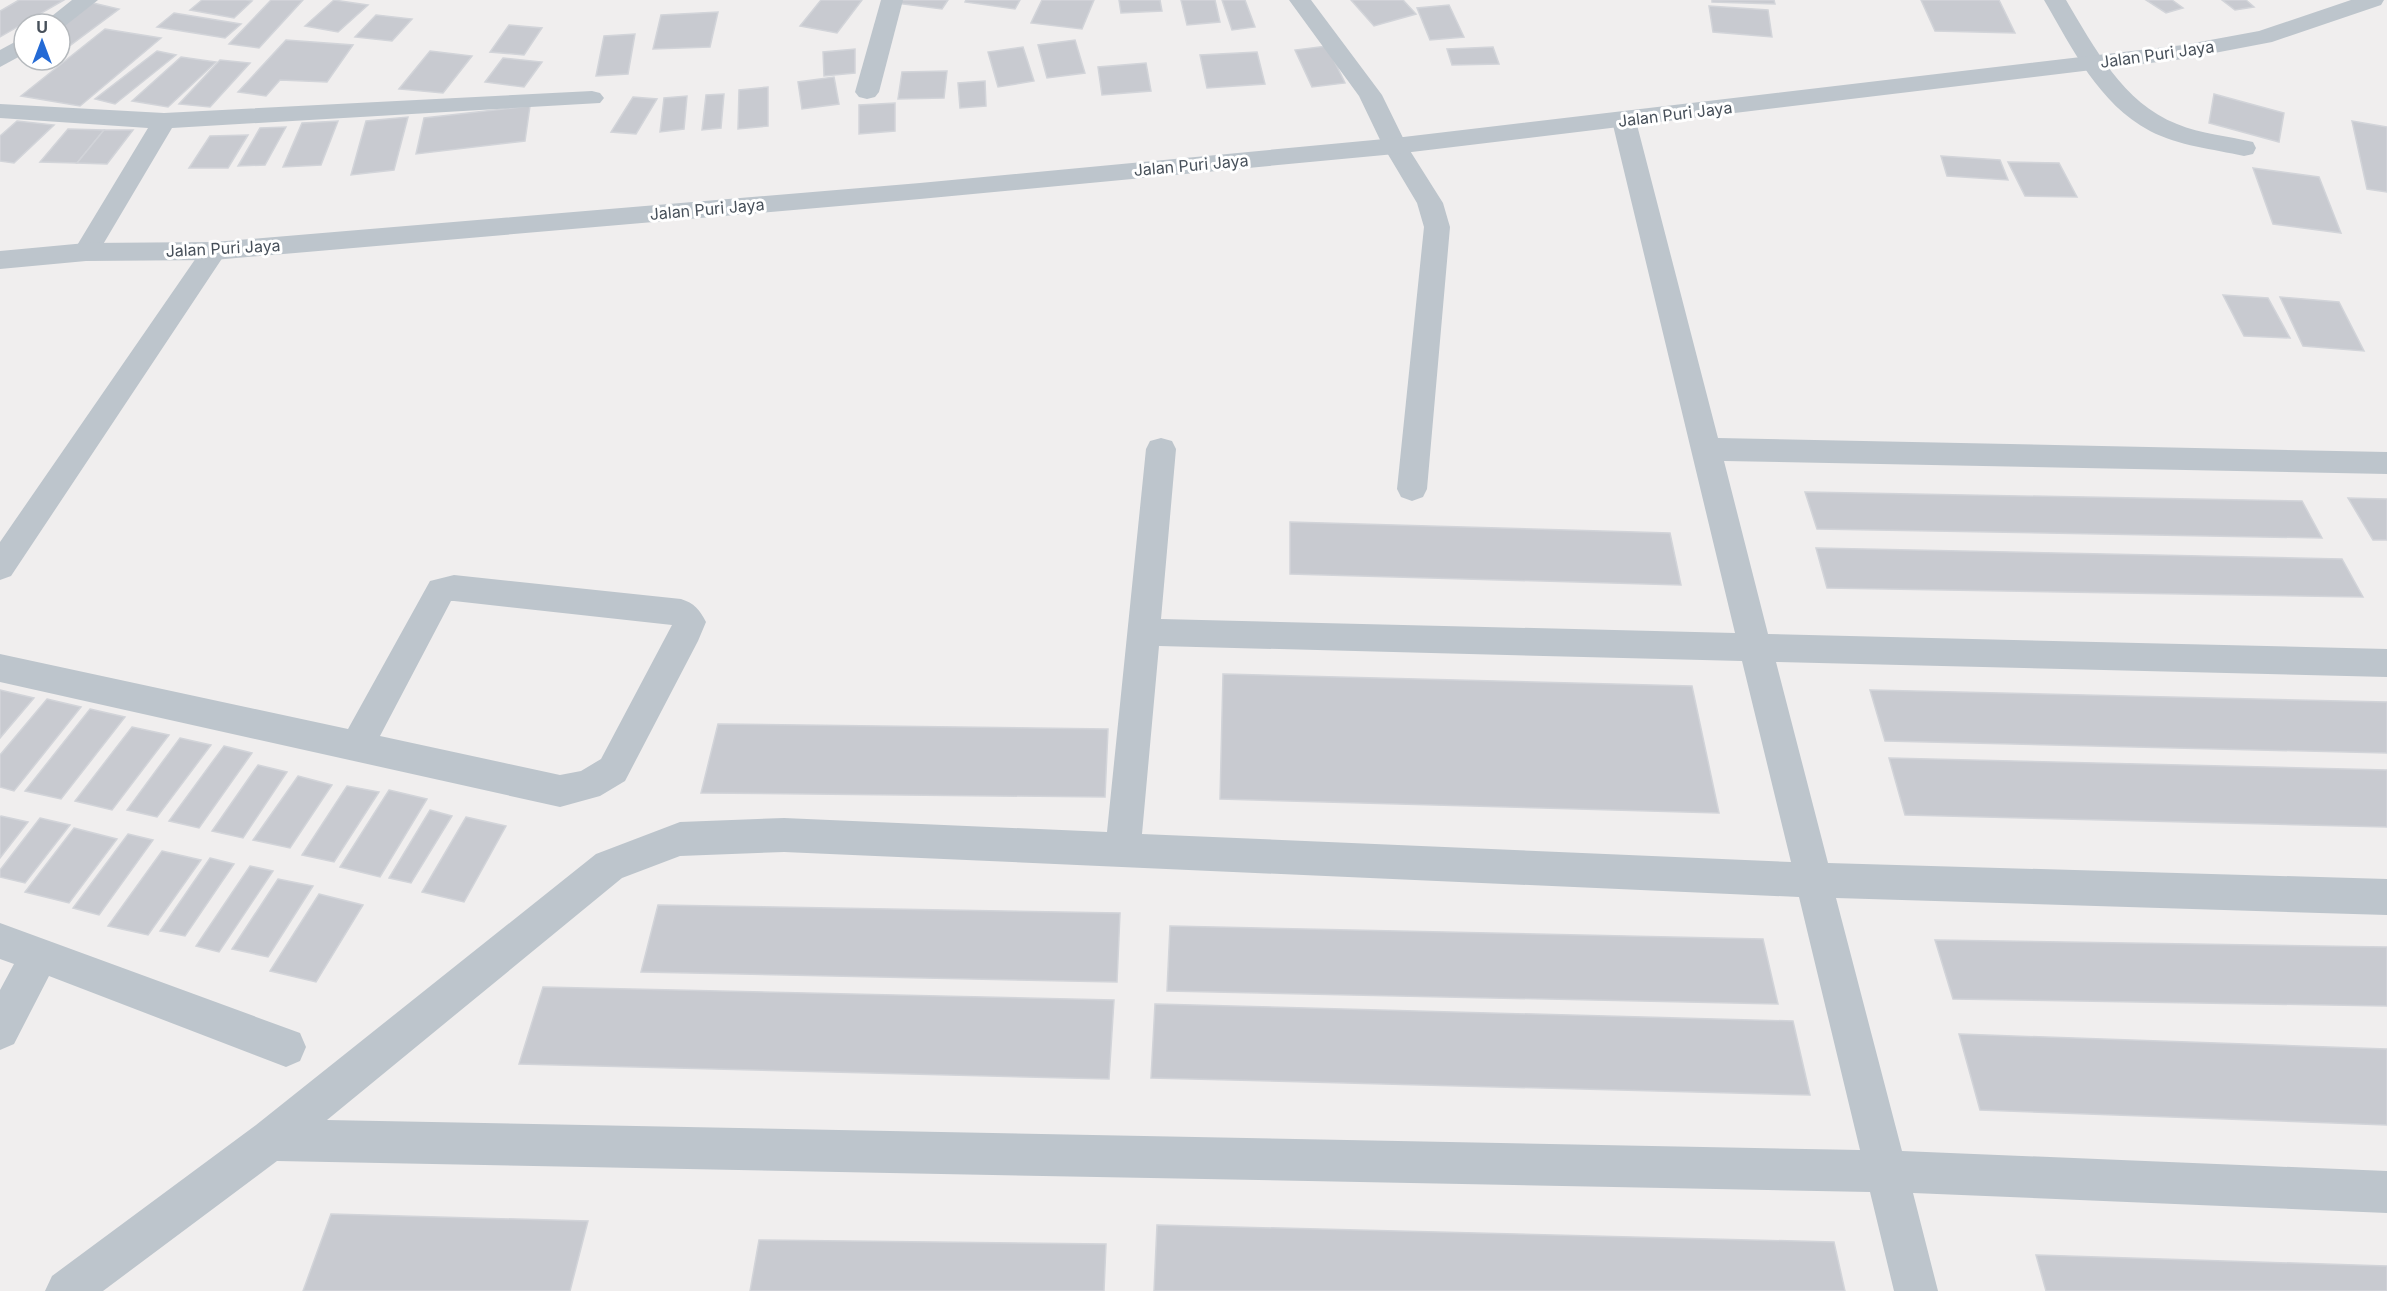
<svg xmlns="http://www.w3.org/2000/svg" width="2387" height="1291" font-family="Inter,sans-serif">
	<rect width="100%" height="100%" fill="#f0eeee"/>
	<g fill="#c8cad0" stroke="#d2d4d9" stroke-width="1.5">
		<path d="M19,0H64L0,37V11Z"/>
		<path d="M202,0H246L252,1L234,18L190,10Z"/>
		<path d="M271,0H303L259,48L229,44Z"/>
		<path d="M334,0L368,5L338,32L305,26Z"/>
		<path d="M821,0H862L837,33L800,26Z"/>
		<path d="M897,0H948L942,9L895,3Z"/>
		<path d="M966,0H1020L1015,9L965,2Z"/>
		<path d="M1042,0H1094L1082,29L1031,23Z"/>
		<path d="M1119,0H1160L1162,11L1121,13Z"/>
		<path d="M1181,0H1215L1220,22L1187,25Z"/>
		<path d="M1222,0H1245L1255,27L1232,30Z"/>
		<path d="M1351,0H1403L1416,14L1374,26Z"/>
		<path d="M1712,0H1774L1775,4L1712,2Z"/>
		<path d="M1921,0H1999L2015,33L1935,31Z"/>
		<path d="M2146,0H2172L2183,8L2166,13Z"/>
		<path d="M2222,0H2246L2254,7L2235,10Z"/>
		<path d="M93,3L119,9L60,53V27Z"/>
		<path d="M1449,5L1464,37L1430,40L1417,8Z"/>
		<path d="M1709,6L1768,10L1772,37L1713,32Z"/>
		<path d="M718,12L710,47L653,49L661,15Z"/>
		<path d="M174,13L241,24L225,38L157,27Z"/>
		<path d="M376,15L412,19L392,41L355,37Z"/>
		<path d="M509,25L542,28L524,55L490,52Z"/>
		<path d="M105,29L161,38L80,106L21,96Z"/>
		<path d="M635,34L628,74L596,76L604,36Z"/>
		<path d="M286,40L353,45L327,82L280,80L266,96L238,92Z"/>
		<path d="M1075,40L1085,73L1047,78L1038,45Z"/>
		<path d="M1327,46L1345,83L1312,87L1295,50Z"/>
		<path d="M1023,47L1034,81L998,87L988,52Z"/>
		<path d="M1493,47L1499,64L1452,65L1447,49Z"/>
		<path d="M855,49V73L824,76L823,52Z"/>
		<path d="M157,51L176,55L115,104L95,99Z"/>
		<path d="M430,51L472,56L443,93L399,89Z"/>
		<path d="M1257,52L1265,84L1207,88L1200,55Z"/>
		<path d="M181,57L216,62L168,107L132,101Z"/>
		<path d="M503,58L542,62L524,87L485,82Z"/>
		<path d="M220,60L250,63L210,107L179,104Z"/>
		<path d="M1146,63L1151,91L1102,95L1098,67Z"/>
		<path d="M947,71L944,98L898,99L902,72Z"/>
		<path d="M834,77L839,104L802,109L798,82Z"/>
		<path d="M985,81L986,106L960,108L958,83Z"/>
		<path d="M768,87V126L738,129L739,90Z"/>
		<path d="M724,94L721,128L702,130L706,95Z"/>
		<path d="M2214,94L2284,113L2279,142L2209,123Z"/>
		<path d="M687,96L684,129L660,132L664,98Z"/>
		<path d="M633,97L657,99L636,134L611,132Z"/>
		<path d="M895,103V131L859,134V105Z"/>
		<path d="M530,106L525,141L416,154L424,118Z"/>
		<path d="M408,117L394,170L351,175L366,121Z"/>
		<path d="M17,121L54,125L14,163L0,161V136Z"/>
		<path d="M338,121L321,165L283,167L302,123Z"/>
		<path d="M2352,121L2387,127V192L2367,189Z"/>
		<path d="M286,127L265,165L238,166L260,128Z"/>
		<path d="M68,129L104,130L77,163L40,162Z"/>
		<path d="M104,130H133L107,164L77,163Z"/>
		<path d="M248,135L228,168H189L210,136Z"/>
		<path d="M1941,156L2000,160L2008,180L1947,176Z"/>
		<path d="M2008,162L2059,163L2077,197L2025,196Z"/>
		<path d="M2253,168L2319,177L2341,233L2273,224Z"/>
		<path d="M2223,295L2268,298L2290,338L2244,336Z"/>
		<path d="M2280,297L2339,302L2364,351L2303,346Z"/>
		<path d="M1805,492L2302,501L2322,538L1817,529Z"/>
		<path d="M2348,498L2387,499V540H2373Z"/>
		<path d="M1290,522L1670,533L1681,585L1290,574Z"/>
		<path d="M1816,548L2342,559L2363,597L1827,588Z"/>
		<path d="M1223,674L1692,686L1719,813L1220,799Z"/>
		<path d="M0,690L34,698L0,738Z"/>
		<path d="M1870,690L2387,702V753L1885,741Z"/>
		<path d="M47,699L81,707L14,791L0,787V755Z"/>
		<path d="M90,709L125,717L61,799L25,791Z"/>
		<path d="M718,724L1108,729L1105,797L701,793Z"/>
		<path d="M132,727L169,735L112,810L75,801Z"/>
		<path d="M180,738L211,745L157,817L127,810Z"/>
		<path d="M224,746L252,753L199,828L169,821Z"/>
		<path d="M1889,758L2387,770V827L1905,815Z"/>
		<path d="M258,765L287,772L243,838L212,831Z"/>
		<path d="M298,776L332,785L290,848L253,840Z"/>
		<path d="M347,786L379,792L334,862L302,855Z"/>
		<path d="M389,790L427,799L380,877L340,867Z"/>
		<path d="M430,810L452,816L411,883L389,878Z"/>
		<path d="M1,816L28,822L0,858V817Z"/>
		<path d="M466,817L506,826L464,902L422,892Z"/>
		<path d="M40,818L70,825L25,883L0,877V870Z"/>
		<path d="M74,828L117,839L69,903L25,892Z"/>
		<path d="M128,834L153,840L99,915L73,908Z"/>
		<path d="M162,851L201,860L148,935L108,926Z"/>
		<path d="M210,858L234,864L185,936L160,931Z"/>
		<path d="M250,866L273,871L219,952L196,946Z"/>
		<path d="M278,879L313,886L268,957L232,949Z"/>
		<path d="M319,894L363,905L316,982L270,971Z"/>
		<path d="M658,905L1120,913L1117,982L641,972Z"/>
		<path d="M1170,926L1763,939L1778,1004L1167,991Z"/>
		<path d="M1935,940L2387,947V1006L1953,999Z"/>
		<path d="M543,987L1114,1000L1109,1079L519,1064Z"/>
		<path d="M1155,1004L1793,1021L1810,1095L1151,1078Z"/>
		<path d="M1959,1034L2387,1049V1125L1980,1110Z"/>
		<path d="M331,1214L588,1221L570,1291H303Z"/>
		<path d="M1157,1225L1834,1242L1845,1291H1154Z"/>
		<path d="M759,1240L1106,1244L1104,1291H750Z"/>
		<path d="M2036,1255L2387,1266V1291H2046Z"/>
	</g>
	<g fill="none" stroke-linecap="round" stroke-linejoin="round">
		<g fill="#bdc5cc" fill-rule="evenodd">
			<path d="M72,0H98L61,29L60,24H42Z"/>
			<path d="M881,0H903L879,92L875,97L867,99L859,97L855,92Z"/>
			<path d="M1289,0H1311L1382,95L1407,146L1443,203L1450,227L1427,489L1423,497L1412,501L1401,497L1397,489L1424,227L1417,203L1383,146L1359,96Z"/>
			<path d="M2044,0H2066C2094,47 2123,103 2177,124C2201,134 2228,136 2253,142L2256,148L2253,154L2244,156C2213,149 2179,146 2150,131C2099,104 2072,48 2044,0Z"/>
			<path d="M24,37V54L0,67V50Z"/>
			<path d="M592,91L600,93L604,98L600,103L172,128L95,258L86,261L77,258L73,252L148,128L0,118V104L164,113Z"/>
			<path d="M1624,113L1633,116L1636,121L1718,438L2387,452V474L1724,461L1768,634L2387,649V677L1776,662L1828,863L2387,879V915L1836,898L1902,1151L2387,1171V1213L1913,1193L1938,1291H1894L1870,1192L277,1161L103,1291H45L52,1276L256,1125L596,854L680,822L784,818L1107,832L1146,449L1150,441L1161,438L1172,441L1176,449L1161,619L1735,633L1612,121L1615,116ZM1159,646L1742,661L1791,862L1142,834ZM784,852L1799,897L1860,1150L327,1120L622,878L680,856Z"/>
			<path d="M214,242L223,245L227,251L223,257L11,576L0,580V542L205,245Z"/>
			<path d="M454,575L681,599C694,603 700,610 706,622L698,641L625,781L600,796L560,807L0,682V654L348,729L430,581ZM451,601H454L672,625L601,759L581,771L560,775L380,736Z"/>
			<path d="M0,923L300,1033L306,1047L300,1061L286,1067L49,976L14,1044L0,1050V990L14,964L0,959Z"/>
		</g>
		<path fill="#bdc5cc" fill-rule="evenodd" d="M2351,0H2384L2381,5L2272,42L2183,59L1395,154L920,199L214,260L86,261L0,269V251L86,243L214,242L920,183L1395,138L2183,45L2259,31Z"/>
	</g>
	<g text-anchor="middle" stroke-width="6" stroke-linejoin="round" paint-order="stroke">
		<g font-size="16" fill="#47505a" stroke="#fff">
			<text transform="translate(2157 54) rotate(-8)" y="6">Jalan Puri Jaya</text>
			<text transform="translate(1675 114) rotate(-7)" y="6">Jalan Puri Jaya</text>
			<text transform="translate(1191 165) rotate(-5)" y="6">Jalan Puri Jaya</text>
			<text transform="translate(707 209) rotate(-5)" y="6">Jalan Puri Jaya</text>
			<text transform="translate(223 248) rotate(-3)" y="6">Jalan Puri Jaya</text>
		</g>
	</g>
	<g transform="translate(42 42)"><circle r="28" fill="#ffffff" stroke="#b5b9bd" stroke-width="1.5"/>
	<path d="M0-4.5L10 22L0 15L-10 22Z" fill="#246ad5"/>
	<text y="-9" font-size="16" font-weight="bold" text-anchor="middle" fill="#47505a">U</text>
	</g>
</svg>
